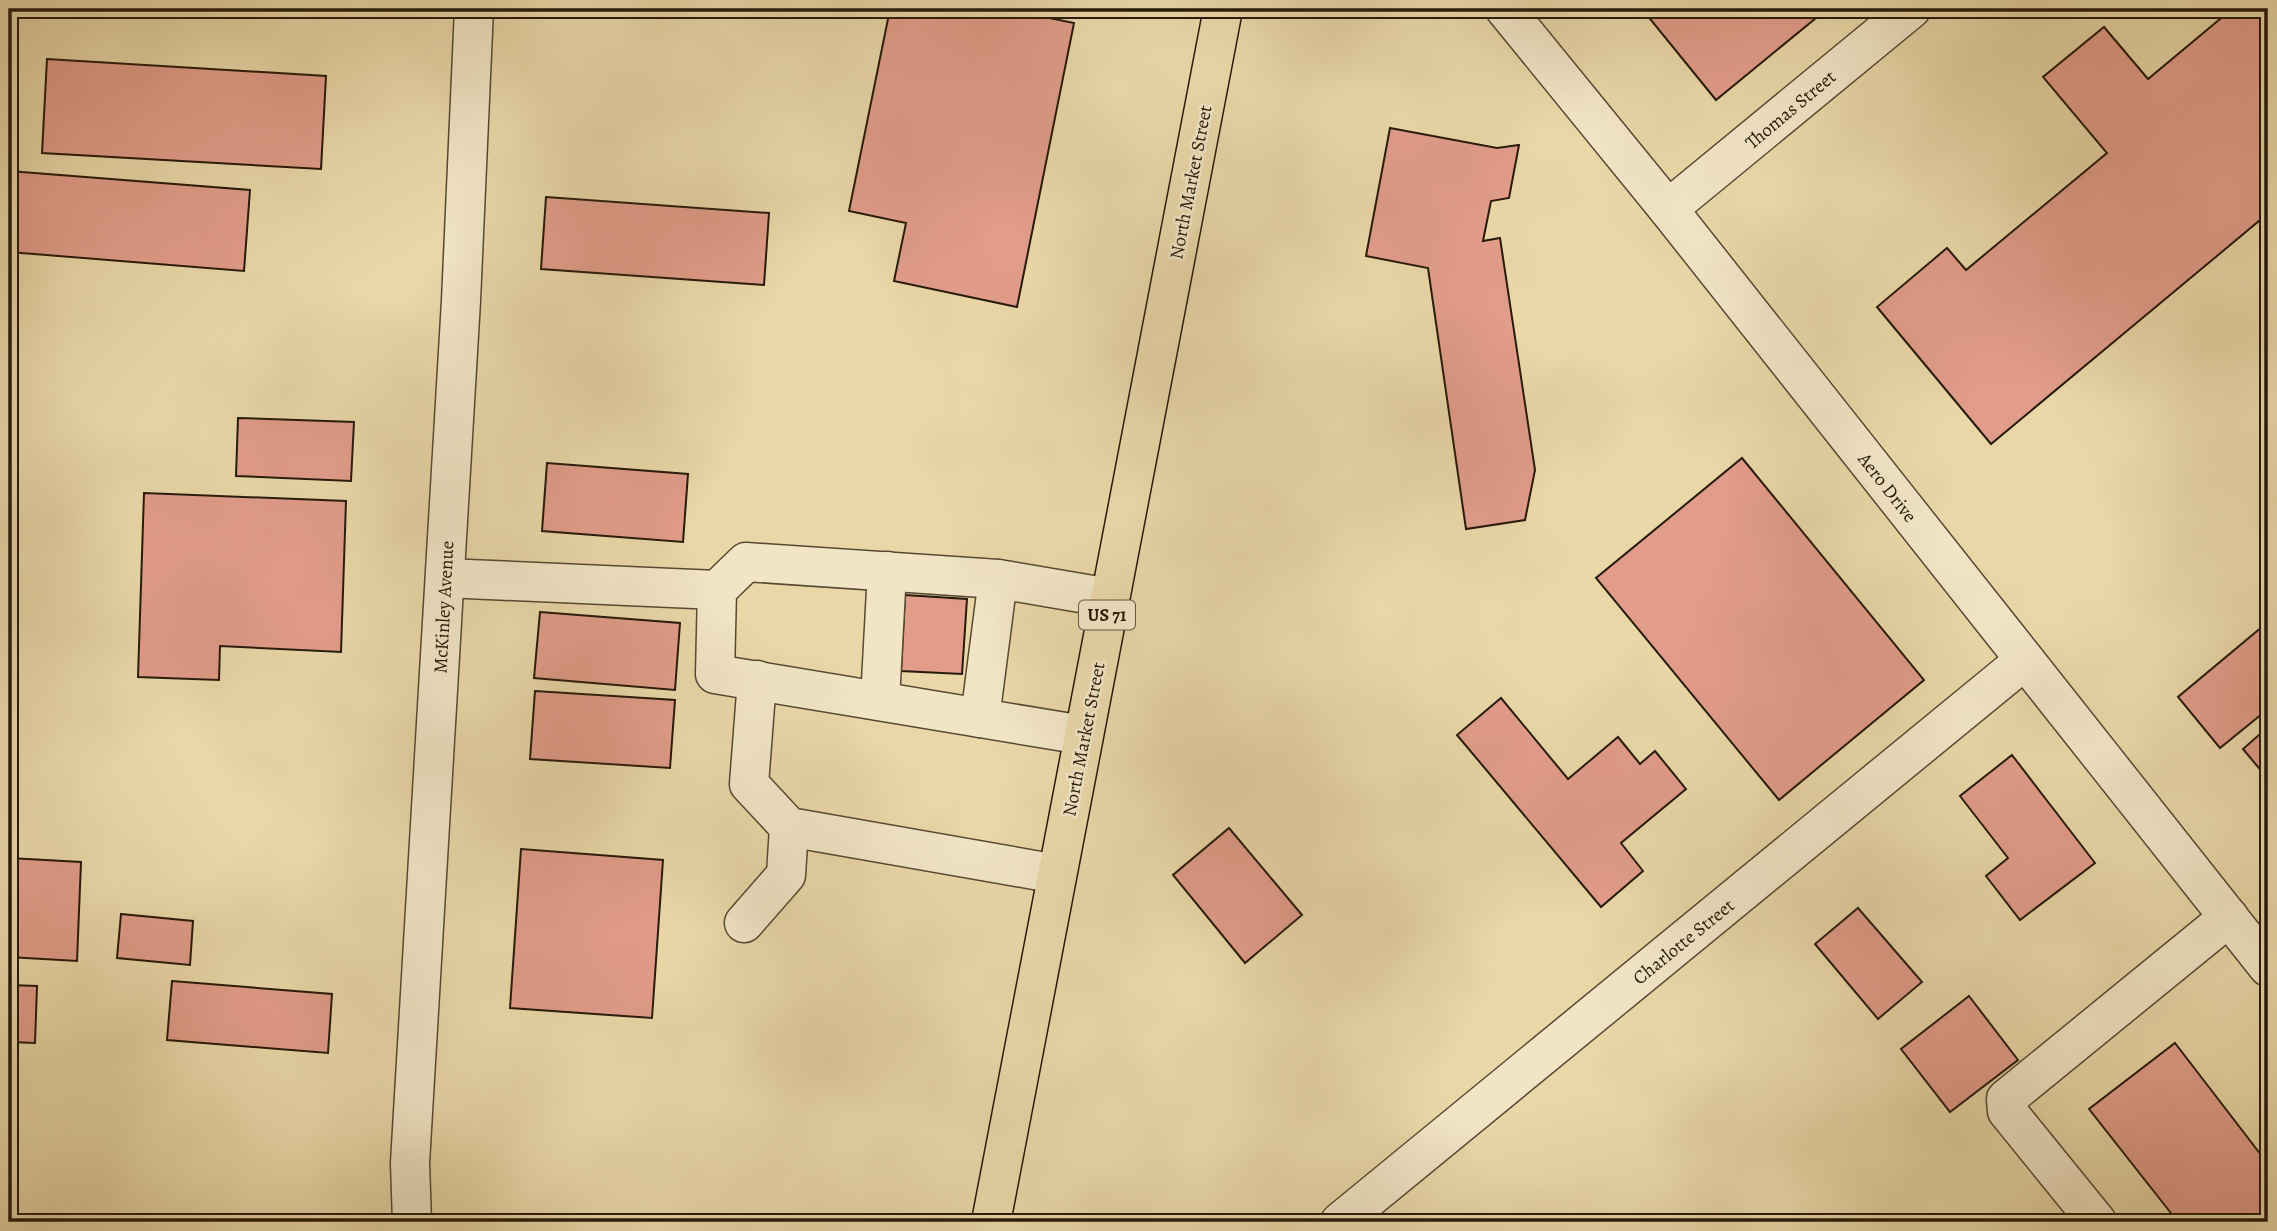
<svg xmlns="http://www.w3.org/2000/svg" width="2277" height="1231" font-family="Alegreya,serif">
	<rect width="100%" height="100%" fill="#e9d7a8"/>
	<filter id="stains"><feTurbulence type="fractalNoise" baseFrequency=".00286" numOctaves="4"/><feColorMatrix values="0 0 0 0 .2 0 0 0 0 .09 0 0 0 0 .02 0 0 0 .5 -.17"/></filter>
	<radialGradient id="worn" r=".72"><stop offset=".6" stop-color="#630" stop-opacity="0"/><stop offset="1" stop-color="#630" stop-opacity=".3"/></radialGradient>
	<g fill="#e19c8a" stroke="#261a0a" stroke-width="2">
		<path d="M890,9H1005L1074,23L1017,307L894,281L906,223L849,211Z"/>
		<path d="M1642,9H1814L1811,11L1816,18L1716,100Z"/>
		<path d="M2232,9H2268V231L2259,221L1991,444L1877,307L1947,248L1966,270L2107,153L2043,77L2104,27L2148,79Z"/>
		<path d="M47,59L326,76L321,169L42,153Z"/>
		<path d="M1390,128L1497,148L1519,145L1509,198L1491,201L1483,241L1500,238L1535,470L1525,520L1466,529L1428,268L1366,256Z"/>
		<path d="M9,171L250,190L244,271L9,252Z"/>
		<path d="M546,197L769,213L764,285L541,269Z"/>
		<path d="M238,418L354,422L351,481L236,476Z"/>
		<path d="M1742,458L1924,680L1779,800L1596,578Z"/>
		<path d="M547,463L688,474L683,542L542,531Z"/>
		<path d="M144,493L346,501L341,652L220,646L219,680L138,677Z"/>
		<path d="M905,595L967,599L962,674L901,671Z"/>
		<path d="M540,612L680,623L675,690L534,678Z"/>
		<path d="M2268,622V709L2220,748L2178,697Z"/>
		<path d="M535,691L675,700L670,768L530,759Z"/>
		<path d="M1501,698L1568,779L1618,737L1640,764L1655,751L1686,789L1621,843L1643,871L1601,907L1457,735Z"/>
		<path d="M2268,727V779L2243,749Z"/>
		<path d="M2012,755L2095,863L2020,920L1986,876L2008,858L1960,796Z"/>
		<path d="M1229,828L1302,915L1245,963L1173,875Z"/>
		<path d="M521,849L663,860L652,1018L510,1008Z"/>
		<path d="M9,858L81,862L77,961L9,957Z"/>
		<path d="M1858,908L1922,982L1878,1019L1815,944Z"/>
		<path d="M121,914L193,921L190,965L117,958Z"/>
		<path d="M172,981L332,994L328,1053L167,1040Z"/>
		<path d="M9,985L37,986L35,1043L9,1042Z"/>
		<path d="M1969,996L2018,1060L1950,1112L1901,1049Z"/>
		<path d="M2175,1043L2268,1164V1222H2178L2089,1109Z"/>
	</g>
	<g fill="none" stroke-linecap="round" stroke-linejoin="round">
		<defs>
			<g id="minor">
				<path d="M1505,9L1668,209L2268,967"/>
				<path d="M1668,209L1911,9"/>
				<path d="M445,578L717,590L746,562L998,579L1110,598"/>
				<path d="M717,590L715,674L1083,735"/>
				<path d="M757,680L749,784L789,827L1057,874"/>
				<path d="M880,701L887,571"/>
				<path d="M980,718L998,579"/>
				<path d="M744,923L786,875L789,827"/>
				<path d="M412,1222L410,1163L461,301L474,9"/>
				<path d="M1340,1222L2025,660"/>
				<path d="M2097,1222L2007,1111L2006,1099L2229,917"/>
			</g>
			<path id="major" d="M991,1222L1223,9"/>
		</defs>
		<use href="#minor" stroke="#574932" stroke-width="41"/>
		<use href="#major" stroke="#261a0a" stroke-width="41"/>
		<use href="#minor" stroke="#f1e5c6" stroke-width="38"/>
		<use href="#major" stroke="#e9d7a8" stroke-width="38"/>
	</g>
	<g text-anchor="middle" stroke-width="5" stroke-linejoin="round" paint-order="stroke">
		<rect fill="#f1e5c6" stroke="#635742" stroke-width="2" x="1079" y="600.5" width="56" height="29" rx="5"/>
		<g font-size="18" font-weight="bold" fill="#261a0a">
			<text x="1107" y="621">US 71</text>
		</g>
		<g font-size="19" fill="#261a0a" stroke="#f1e5c6">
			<text transform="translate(1790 109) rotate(-40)" y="7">Thomas Street</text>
			<text transform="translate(1190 182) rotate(-79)" y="7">North Market Street</text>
			<text transform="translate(1888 487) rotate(52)" y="7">Aero Drive</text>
			<text transform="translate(443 607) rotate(-87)" y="7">McKinley Avenue</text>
			<text transform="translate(1083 739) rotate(-79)" y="7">North Market Street</text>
			<text transform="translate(1683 941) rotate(-39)" y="7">Charlotte Street</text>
		</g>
	</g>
	<rect width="2277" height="1231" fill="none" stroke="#e9d7a8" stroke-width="35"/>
	<rect x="10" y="10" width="2256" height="1210" fill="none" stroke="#261a0a" stroke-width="3.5"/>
	<rect x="18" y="18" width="2242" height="1196" fill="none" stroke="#261a0a" stroke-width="2"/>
	<rect width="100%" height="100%" filter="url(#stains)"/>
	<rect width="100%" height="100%" fill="url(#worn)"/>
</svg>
